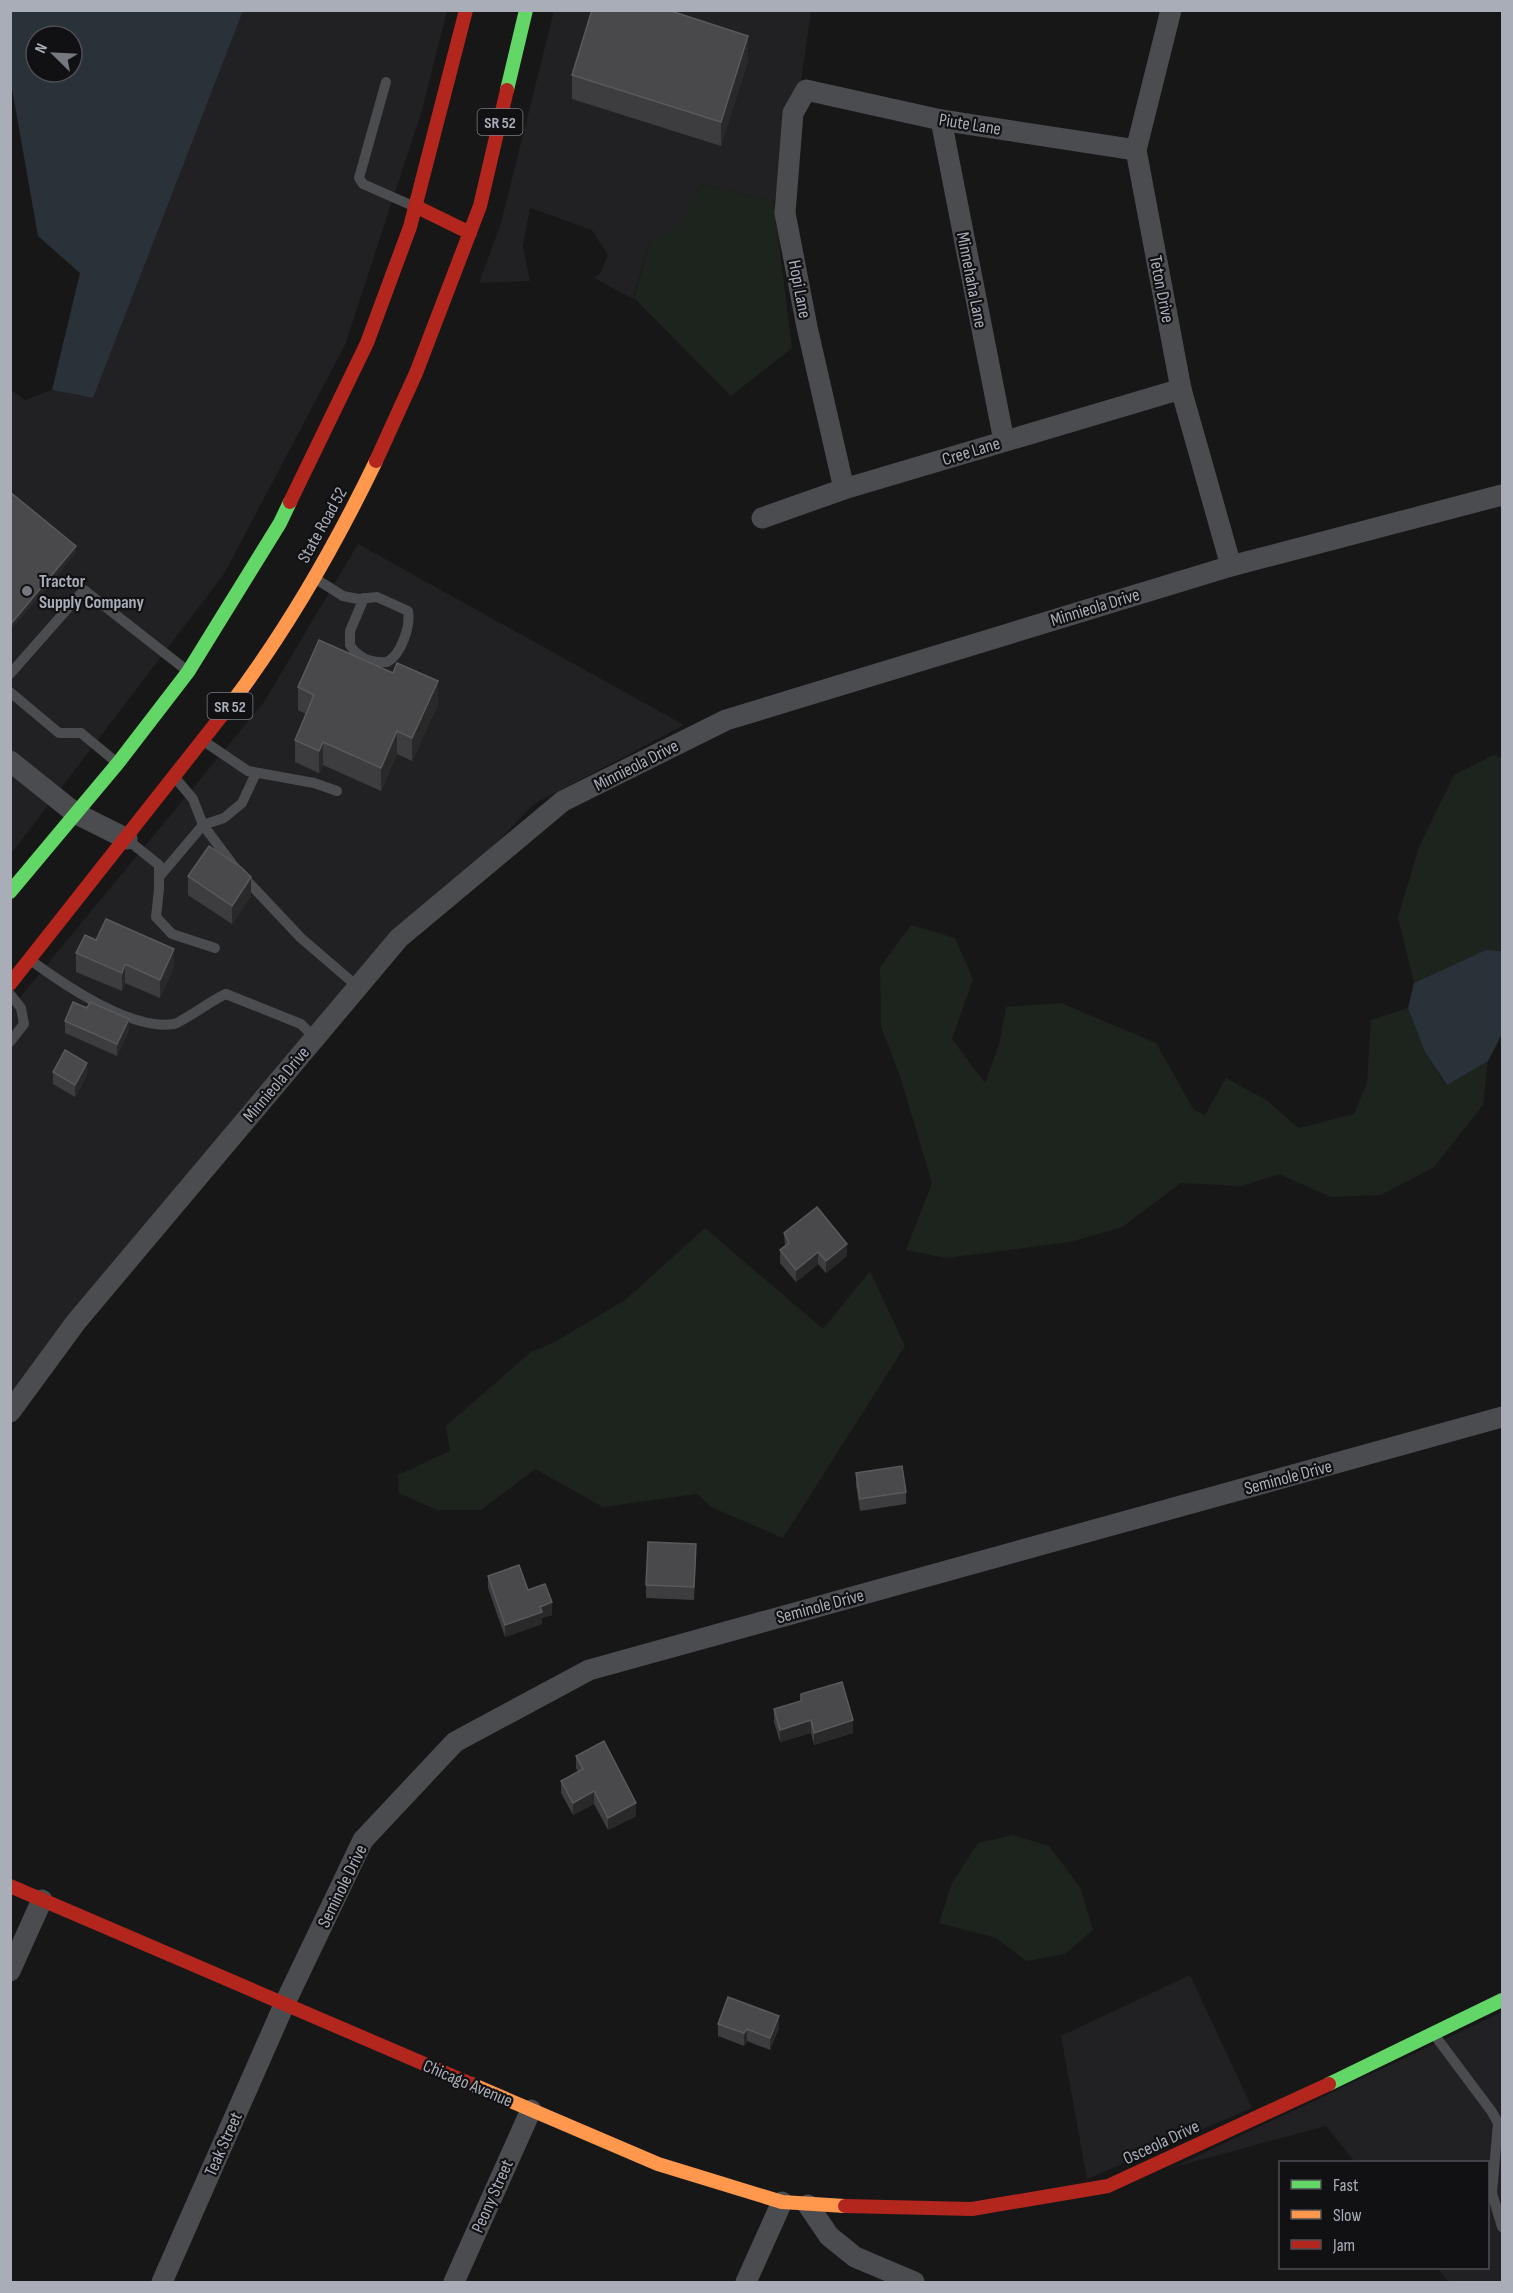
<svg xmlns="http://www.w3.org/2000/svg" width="1513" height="2293" font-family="'Sofia Sans Condensed',sans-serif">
	<rect width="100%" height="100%" fill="#171717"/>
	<g fill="#212123">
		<path d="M243,11H447L422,110L345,345L224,574L11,854V390L25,400L52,390L93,398Z"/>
		<path d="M554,11H811L791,153L774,202L701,184L679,225L650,241L633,299L594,278L600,274L608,255L592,230L530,208L523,246L530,281L479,283L501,223Z"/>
		<path d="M358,544L684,725L534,804L290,1059L11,1410V1008L264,702Z"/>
		<path d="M1190,1975L1252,2108L1087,2179L1061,2036Z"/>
		<path d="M1502,2012V2282H1449L1437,2268H1488V2162H1355L1326,2126L1174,2167Z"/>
	</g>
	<g fill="#1d241e">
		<path d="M701,184L774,202L792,348L731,396L634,298L650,241L679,225Z"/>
		<path d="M1494,755L1502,758V951L1486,950L1414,983L1398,917L1419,847L1454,775Z"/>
		<path d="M911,925L955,938L973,979L952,1039L985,1083L999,1045L1006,1007L1061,1003L1156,1043L1194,1110L1205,1115L1226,1078L1266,1100L1299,1128L1354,1114L1367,1083L1371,1020L1408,1008L1425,1052L1446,1085L1488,1061L1483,1105L1434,1167L1381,1195L1331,1197L1279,1174L1242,1186L1181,1183L1122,1227L1070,1242L947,1258L906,1250L932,1183L900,1076L881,1027L880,967Z"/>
		<path d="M705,1228L823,1329L870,1271L905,1346L783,1538L711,1507L697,1494L603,1507L535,1469L481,1510H437L399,1493L398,1475L450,1451L446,1426L531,1352L553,1343L625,1300Z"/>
		<path d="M1013,1835L1049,1846L1080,1887L1093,1930L1065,1954L1026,1961L996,1938L939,1923L952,1883L978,1843Z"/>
	</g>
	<g fill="#2a3239" fill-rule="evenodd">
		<path d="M10,11H243L93,398L52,390L80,273L38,236L11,83ZM36,36H72V72H36Z"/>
		<path d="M1486,950L1502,951V1034L1488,1061L1447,1085L1425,1052L1408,1008L1414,983Z"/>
	</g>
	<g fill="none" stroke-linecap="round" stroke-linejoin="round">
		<g stroke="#4b4c50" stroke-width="10">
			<path d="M386,82L359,178L363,184L413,206"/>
			<path d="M316,579L343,596L358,599L377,597L408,611C411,626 401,655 387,662C372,663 358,658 350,645V631L364,598"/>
			<path d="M10,674L84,590L185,669"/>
			<path d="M10,692L59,733H81L115,761"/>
			<path d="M205,742L248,771L314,783L337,791"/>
			<path d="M177,780L193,799L203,825L236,869L301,938L358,987"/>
			<path d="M129,841L159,865V889L156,917L172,934L215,948"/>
			<path d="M159,877L203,825L224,818L242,803L256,773"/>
			<path d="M33,962C66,986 132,1031 174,1024C183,1022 213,999 226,994L301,1024L315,1038"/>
			<path d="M10,994L21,1008L24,1024L10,1042"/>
			<path d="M1436,2037L1492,2112L1498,2123L1492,2193L1502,2227"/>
		</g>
		<g stroke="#4b4c50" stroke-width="21">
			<path d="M1171,10L1136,150L1181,389L1231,566"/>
			<path d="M941,120L1004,441"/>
			<path d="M844,489L807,327L785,213L793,113L806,90L941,120L1136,150"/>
			<path d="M762,518L844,489L1181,389"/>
			<path d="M10,761L75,813L127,839"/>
			<path d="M10,1412L76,1322L399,938L563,801L726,720L1231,566L1502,495"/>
			<path d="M10,1971L42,1900"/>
			<path d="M808,2205L829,2236L855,2257L914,2282"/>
			<path d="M162,2282L284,2005L363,1840L455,1742L589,1670L1502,1417"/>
			<path d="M454,2282L531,2110"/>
			<path d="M746,2282L782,2202"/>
		</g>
		<g stroke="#63d668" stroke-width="14">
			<path d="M507,90L526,10"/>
			<path d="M10,892L118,763L188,672L280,523L290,502"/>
			<path d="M1329,2084L1502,2000"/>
		</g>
		<g stroke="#ff974d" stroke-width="14">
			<path d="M227,709C285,633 334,548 376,461"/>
			<path d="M471,2084L658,2164L782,2202L845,2206"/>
		</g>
		<g stroke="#b3261e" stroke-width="14">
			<path d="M415,206L470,233"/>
			<path d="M376,461L416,373L480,206L507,90"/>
			<path d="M290,502L367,343L410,227L466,10"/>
			<path d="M10,984L227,709"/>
			<path d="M10,1886L471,2084"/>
			<path d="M845,2206L972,2209L1108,2186L1329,2084"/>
		</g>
	</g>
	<g fill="#3d3d3f">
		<path d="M748,60L721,146L572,99V75Z"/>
		<path d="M298,687L438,704L412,761L397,754L381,791L323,765L319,773L295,762V740L306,714L298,710Z"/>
		<path d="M188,876L251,896L232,924L188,895Z"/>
		<path d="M96,940L174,967L160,998L125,983L122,991L76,972V953Z"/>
		<path d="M65,1021L129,1031L117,1056L65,1033Z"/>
		<path d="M53,1072L87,1075L75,1097L53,1084Z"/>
		<path d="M784,1233L847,1256L826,1273L818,1264L796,1282L780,1263V1250L785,1246Z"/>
		<path d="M856,1473L906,1492V1504L860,1511L856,1485Z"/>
		<path d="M696,1556L694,1600L646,1598V1585Z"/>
		<path d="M488,1576L528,1590L552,1615L542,1618V1624L505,1637L488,1588Z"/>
		<path d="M774,1709L853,1733L814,1745L811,1733L780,1742L774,1722Z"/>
		<path d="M576,1756L636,1816L608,1830L594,1804L573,1815L561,1793V1781L578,1772L576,1768Z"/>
		<path d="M718,2024L779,2028L770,2050L747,2041L744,2046L718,2036Z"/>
	</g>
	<g fill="#29292a">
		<path d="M748,36V60L721,146V122Z"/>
		<path d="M76,546V553L10,631V625Z"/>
		<path d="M438,681V704L412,761V738Z"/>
		<path d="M397,731V754L381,791V768Z"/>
		<path d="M323,742V765L319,773V751Z"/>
		<path d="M251,877V896L232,924V906Z"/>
		<path d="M174,949V967L160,998V980Z"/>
		<path d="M125,964V983L122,991V973Z"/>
		<path d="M129,1019V1031L117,1056V1044Z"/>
		<path d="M87,1063V1075L75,1097V1085Z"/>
		<path d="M847,1244V1256L826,1273V1261Z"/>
		<path d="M818,1252V1264L796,1282V1270Z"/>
		<path d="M552,1602V1615L542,1618V1624L505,1637V1625L540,1607Z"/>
		<path d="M811,1720V1733L780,1742V1730Z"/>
		<path d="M853,1720V1733L814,1745V1733Z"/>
		<path d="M594,1791V1804L573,1815V1803Z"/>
		<path d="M636,1803V1816L608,1830V1818Z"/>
		<path d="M779,2016V2028L770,2050V2038Z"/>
		<path d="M747,2029V2041L744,2046V2033Z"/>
	</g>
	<g fill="#49494c" stroke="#58595d" stroke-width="1.5">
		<path d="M592,10H668L748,36L721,122L572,75Z"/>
		<path d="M10,492L76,546L10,625Z"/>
		<path d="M319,640L393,673L397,663L438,681L412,738L397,731L381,768L323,742L319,751L295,740L314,695L298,687Z"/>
		<path d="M209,846L242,868L251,877L232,906L188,876Z"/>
		<path d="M106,919L174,949L160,980L125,964L122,973L76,953L85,935L96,940Z"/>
		<path d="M73,1002L87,1008L90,1002L129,1019L117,1044L65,1021Z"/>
		<path d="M65,1050L87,1063L75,1085L53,1072Z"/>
		<path d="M817,1207L847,1244L826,1261L818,1252L796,1270L780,1250L789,1243L784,1233Z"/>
		<path d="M902,1466L906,1492L860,1499L856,1473Z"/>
		<path d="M648,1542L696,1544L694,1587L646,1585Z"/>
		<path d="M519,1565L528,1590L545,1584L552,1602L540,1607L542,1612L505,1625L488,1576Z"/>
		<path d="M842,1682L853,1720L814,1733L811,1720L780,1730L774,1709L801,1701V1694Z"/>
		<path d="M604,1741L636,1803L608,1818L594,1791L573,1803L561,1781L583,1769L576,1756Z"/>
		<path d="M728,1997L779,2016L770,2038L747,2029L744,2033L718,2024Z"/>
	</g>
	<circle fill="#757880" stroke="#111113" stroke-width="2" cx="27" cy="591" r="6"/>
	<g text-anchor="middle" stroke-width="4.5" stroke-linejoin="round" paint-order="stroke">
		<g fill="#111113" stroke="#7b7e86" stroke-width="1.5">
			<rect x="477.5" y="109" width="45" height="26" rx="4.5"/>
			<rect x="207.5" y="693" width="45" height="26" rx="4.5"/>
		</g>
		<g font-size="16" font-weight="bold" fill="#a8adb8">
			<text x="500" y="128">SR 52</text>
			<text x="230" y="712">SR 52</text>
		</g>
		<g font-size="18" fill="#a8adb8" stroke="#111113">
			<text transform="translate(970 124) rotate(9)" y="6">Piute Lane</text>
			<text transform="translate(972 280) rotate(79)" y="6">Minnehaha Lane</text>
			<text transform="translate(800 289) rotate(79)" y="6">Hopi Lane</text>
			<text transform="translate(1162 289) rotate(79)" y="6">Teton Drive</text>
			<text transform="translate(971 451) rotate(-17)" y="6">Cree Lane</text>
			<text transform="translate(322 525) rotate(-61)" y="6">State Road 52</text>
			<text transform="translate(1095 607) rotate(-17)" y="6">Minnieola Drive</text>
			<text transform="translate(636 765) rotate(-27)" y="6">Minnieola Drive</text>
			<text transform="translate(276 1084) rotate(-50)" y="6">Minnieola Drive</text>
			<text transform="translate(1288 1477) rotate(-15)" y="6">Seminole Drive</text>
			<text transform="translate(820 1606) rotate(-15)" y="6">Seminole Drive</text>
			<text transform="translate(342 1886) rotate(-64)" y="6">Seminole Drive</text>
			<text transform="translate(468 2083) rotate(23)" y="6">Chicago Avenue</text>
			<text transform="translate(1161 2142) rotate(-25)" y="6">Osceola Drive</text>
			<text transform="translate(223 2144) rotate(-66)" y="6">Teak Street</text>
			<text transform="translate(492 2196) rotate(-66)" y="6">Peony Street</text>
		</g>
		<g font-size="18" font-weight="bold" fill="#a8adb8" stroke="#111113" text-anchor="start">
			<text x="39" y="587">Tractor<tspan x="39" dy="21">Supply Company</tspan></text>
		</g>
	</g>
	<rect width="1513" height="2293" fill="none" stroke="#a8adb8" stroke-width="24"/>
	<rect x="1279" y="2161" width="210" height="108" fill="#111113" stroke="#4d4f55" stroke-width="1.5"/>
	<rect x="1291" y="2180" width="30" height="9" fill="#63d668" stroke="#4d4f55" stroke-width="1.5"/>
	<text x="1333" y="2191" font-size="18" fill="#a8adb8">Fast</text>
	<rect x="1291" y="2210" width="30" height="9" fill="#ff974d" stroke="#4d4f55" stroke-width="1.5"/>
	<text x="1333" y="2221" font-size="18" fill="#a8adb8">Slow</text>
	<rect x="1291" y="2240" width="30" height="9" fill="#b3261e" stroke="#4d4f55" stroke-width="1.5"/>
	<text x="1333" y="2251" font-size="18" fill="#a8adb8">Jam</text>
	<g transform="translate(54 54) rotate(294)"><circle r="28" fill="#111113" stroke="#4d4f55" stroke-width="1.5"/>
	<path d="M0-4.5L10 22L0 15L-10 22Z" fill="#757880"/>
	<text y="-9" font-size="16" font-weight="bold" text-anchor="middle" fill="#a8adb8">N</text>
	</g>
</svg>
